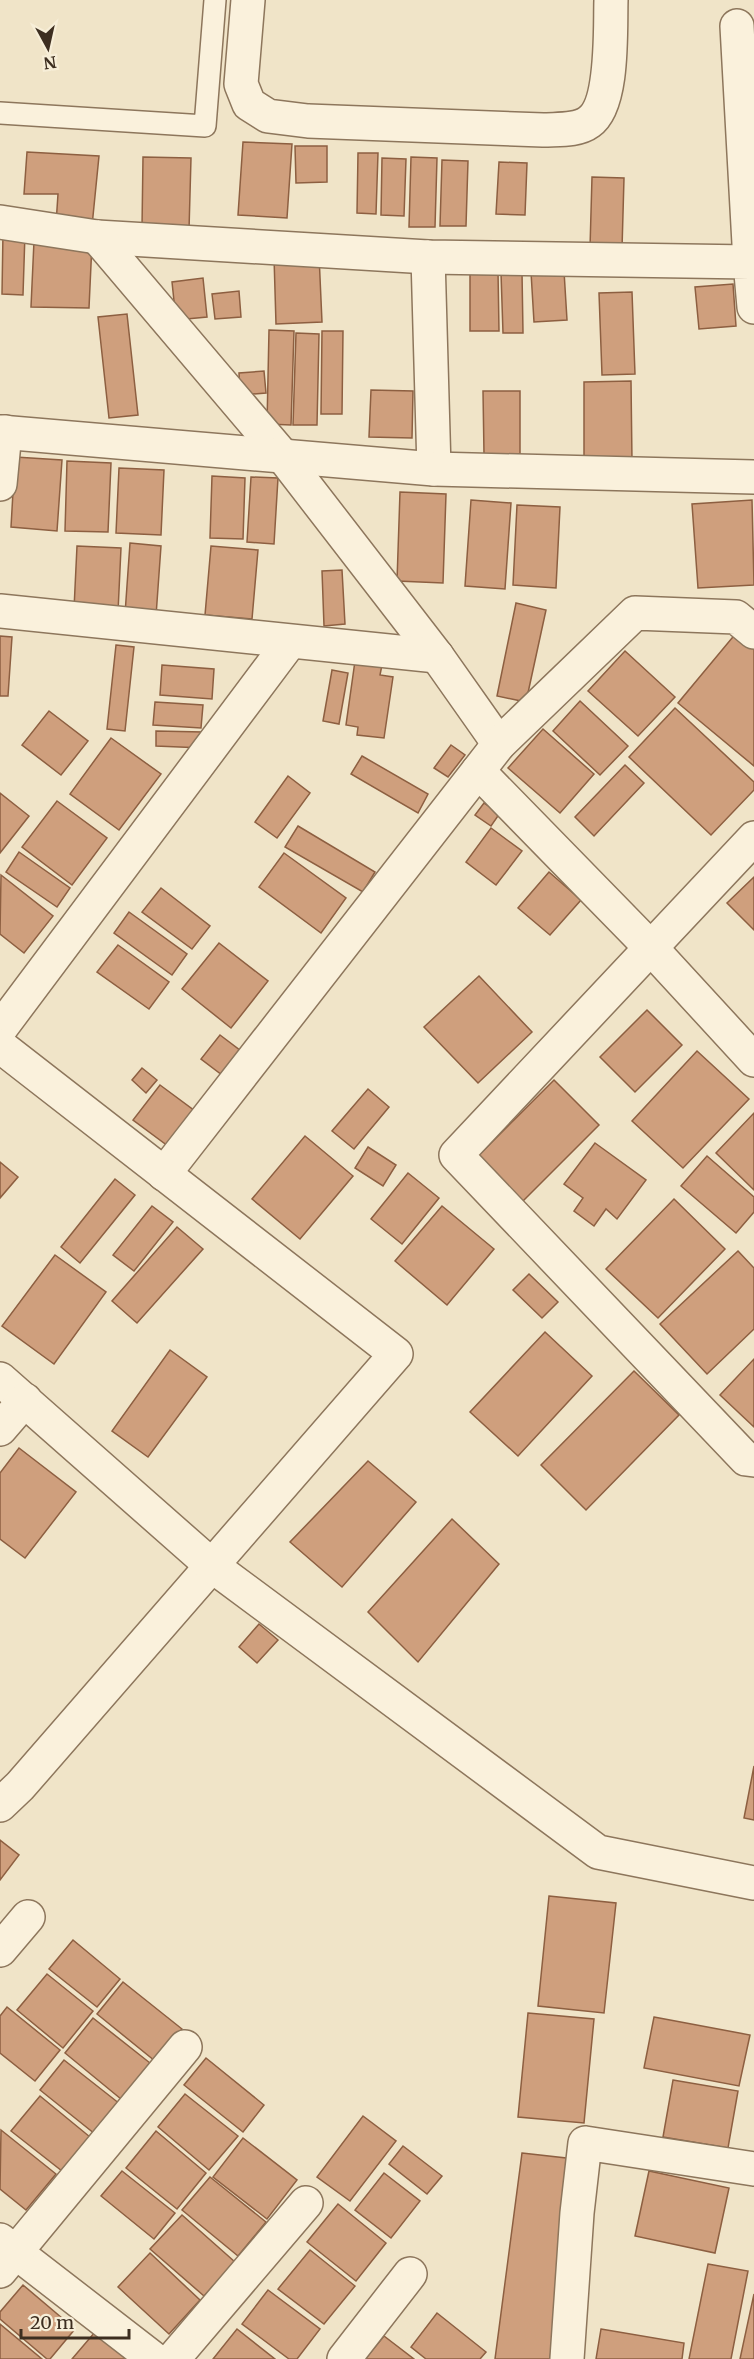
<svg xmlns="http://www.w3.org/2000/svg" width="754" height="2359" font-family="Merriweather,serif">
	<rect width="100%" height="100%" fill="#f0e4c8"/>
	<g fill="#cf9f7d" stroke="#8d5f41" stroke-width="1.5">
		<path d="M243,142L292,144L287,218L238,215Z"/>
		<path d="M295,146H327V182L296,183Z"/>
		<path d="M27,152L99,156L92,226L56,224L58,194H24Z"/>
		<path d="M358,153H378L376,214L357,213Z"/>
		<path d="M143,157L191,158L189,230L142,228Z"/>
		<path d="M411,157L437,158L435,227H409Z"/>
		<path d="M382,158L406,159L404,216L381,215Z"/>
		<path d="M442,160L468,161L466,226H440Z"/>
		<path d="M499,162L527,163L525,215L496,214Z"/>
		<path d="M592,177L624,178L622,249L590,248Z"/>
		<path d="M3,232L25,233L23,295L2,294Z"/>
		<path d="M34,241L92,243L89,308L31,307Z"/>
		<path d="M319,255L322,322L276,324L274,257Z"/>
		<path d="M470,271H498L499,331H470Z"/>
		<path d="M564,271L567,320L534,322L531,272Z"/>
		<path d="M522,272L523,333H503L501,273Z"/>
		<path d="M203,278L207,317L176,320L172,282Z"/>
		<path d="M733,284L736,326L699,329L695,287Z"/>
		<path d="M239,291L241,317L215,319L212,294Z"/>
		<path d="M632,292L635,374L602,375L599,293Z"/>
		<path d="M127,314L138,415L109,418L98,317Z"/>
		<path d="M269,330L294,331L291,425L267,424Z"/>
		<path d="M322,331H343L342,414H321Z"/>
		<path d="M296,333L319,334L317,425H293Z"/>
		<path d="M264,371L266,393L240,395L239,373Z"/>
		<path d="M631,381L632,461H584V382Z"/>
		<path d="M371,390L413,391L412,438L369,437Z"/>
		<path d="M483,391H520V454H484Z"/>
		<path d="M15,457L62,460L57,531L11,527Z"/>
		<path d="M67,461L111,463L108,532L65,531Z"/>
		<path d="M119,468L164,470L161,535L116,533Z"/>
		<path d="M212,476L245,478L243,539L210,538Z"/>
		<path d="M251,477L278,478L274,544L247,542Z"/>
		<path d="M400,492L446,494L443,583L397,581Z"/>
		<path d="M471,500L511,503L505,589L465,586Z"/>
		<path d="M752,500L754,585L698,588L692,504Z"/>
		<path d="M517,505L560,507L556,588L513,585Z"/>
		<path d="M130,543L161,546L156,616L125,614Z"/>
		<path d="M77,546L121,548L118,612L74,609Z"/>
		<path d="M211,546L258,550L252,619L205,615Z"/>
		<path d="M342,570L345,624L324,626L322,571Z"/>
		<path d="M516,603L546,610L526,702L497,696Z"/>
		<path d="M737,632L754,646V766L678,703Z"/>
		<path d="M0,636L12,637L8,696H0Z"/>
		<path d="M116,645L134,647L125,731L107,729Z"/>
		<path d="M625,651L675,697L638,736L588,691Z"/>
		<path d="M355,661L382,665L380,675L393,677L384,738L357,735L358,727L346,725Z"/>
		<path d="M162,665L214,669L212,699L160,695Z"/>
		<path d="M332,670L348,673L339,724L323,721Z"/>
		<path d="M580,701L628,746L600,775L553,731Z"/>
		<path d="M155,702L203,705L201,728L153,725Z"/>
		<path d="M675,708L754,782V790L711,835L629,757Z"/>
		<path d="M49,711L88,741L61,775L22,745Z"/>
		<path d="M543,729L594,774L560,813L508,768Z"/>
		<path d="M156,731L203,732V748L156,746Z"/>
		<path d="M111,738L161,774L119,830L70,794Z"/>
		<path d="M451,745L465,755L448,777L434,768Z"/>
		<path d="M362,756L428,794L418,813L351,774Z"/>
		<path d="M625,765L644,783L594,836L575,817Z"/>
		<path d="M288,776L310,793L277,838L255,822Z"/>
		<path d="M0,793L29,816L0,853Z"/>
		<path d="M57,801L107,838L72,885L22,847Z"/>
		<path d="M484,803L500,813L491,826L475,815Z"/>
		<path d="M298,826L375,872L363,892L285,847Z"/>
		<path d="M491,828L522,851L496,885L466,862Z"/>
		<path d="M19,852L70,888L57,907L6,872Z"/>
		<path d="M284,853L346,898L321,933L259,887Z"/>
		<path d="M549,872L581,900L550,935L518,908Z"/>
		<path d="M1,875L53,916L24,953L0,934Z"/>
		<path d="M754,877V930L727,903Z"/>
		<path d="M161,888L210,926L192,949L142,912Z"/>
		<path d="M129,912L187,954L172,975L114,933Z"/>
		<path d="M219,943L268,981L231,1028L182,989Z"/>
		<path d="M118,945L169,982L149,1009L97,972Z"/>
		<path d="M479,976L532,1032L478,1083L424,1027Z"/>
		<path d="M647,1010L682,1045L635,1092L600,1057Z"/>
		<path d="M220,1035L241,1051L222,1075L201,1059Z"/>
		<path d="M697,1051L749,1099L683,1168L632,1121Z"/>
		<path d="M142,1068L157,1080L146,1093L132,1080Z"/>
		<path d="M554,1080L599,1125L517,1207L471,1163Z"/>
		<path d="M160,1085L199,1114L172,1149L133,1120Z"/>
		<path d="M368,1089L389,1107L354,1149L332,1131Z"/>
		<path d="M754,1113V1190L716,1153Z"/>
		<path d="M305,1136L353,1176L300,1239L252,1199Z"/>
		<path d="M595,1143L646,1180L617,1219L606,1209L594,1226L574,1211L583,1198L564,1184Z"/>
		<path d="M368,1147L396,1165L383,1186L355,1168Z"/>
		<path d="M707,1156L754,1197V1212L736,1233L681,1186Z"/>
		<path d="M0,1162L18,1177L0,1198Z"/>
		<path d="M408,1173L439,1198L402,1244L371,1219Z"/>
		<path d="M115,1179L135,1195L80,1263L61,1247Z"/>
		<path d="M674,1199L725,1249L658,1318L606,1269Z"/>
		<path d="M152,1206L173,1222L134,1271L113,1255Z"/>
		<path d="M442,1206L494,1249L447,1305L395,1261Z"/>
		<path d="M177,1227L203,1249L137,1323L112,1301Z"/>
		<path d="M738,1251L754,1268V1329L707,1374L660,1324Z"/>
		<path d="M55,1255L106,1292L54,1364L2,1326Z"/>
		<path d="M529,1274L558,1302L542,1318L513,1290Z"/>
		<path d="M545,1332L592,1376L518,1456L470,1412Z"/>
		<path d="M170,1350L207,1377L148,1457L112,1431Z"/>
		<path d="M754,1359V1427L720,1395Z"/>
		<path d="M634,1371L679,1415L586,1510L541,1465Z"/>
		<path d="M19,1448L76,1492L25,1558L0,1539V1473Z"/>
		<path d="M368,1461L416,1502L342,1587L290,1542Z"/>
		<path d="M452,1519L499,1564L418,1662L368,1612Z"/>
		<path d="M259,1624L278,1640L257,1663L239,1647Z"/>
		<path d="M754,1766V1820L744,1818Z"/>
		<path d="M0,1840L19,1855L0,1880Z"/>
		<path d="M549,1896L616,1903L604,2013L538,2006Z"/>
		<path d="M73,1940L120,1979L97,2007L49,1969Z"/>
		<path d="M47,1974L93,2011L63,2048L17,2010Z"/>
		<path d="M123,1982L182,2029L155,2061L97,2014Z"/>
		<path d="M7,2007L60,2050L35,2081L0,2053V2016Z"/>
		<path d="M528,2013L594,2019L584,2123L518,2117Z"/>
		<path d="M654,2017L750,2035L739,2086L644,2068Z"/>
		<path d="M93,2018L150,2063L121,2099L65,2053Z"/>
		<path d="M206,2058L264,2105L243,2132L184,2085Z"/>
		<path d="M64,2060L120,2104L95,2134L40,2090Z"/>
		<path d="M673,2080L738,2091L728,2148L663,2137Z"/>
		<path d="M185,2094L238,2136L209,2170L158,2127Z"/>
		<path d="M40,2096L90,2137L62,2171L11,2131Z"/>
		<path d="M363,2116L396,2141L350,2201L317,2177Z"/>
		<path d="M1,2130L56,2174L26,2210L0,2189Z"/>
		<path d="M156,2131L206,2173L177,2209L126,2168Z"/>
		<path d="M243,2138L297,2180L267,2219L213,2177Z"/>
		<path d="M403,2146L442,2176L427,2194L389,2164Z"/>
		<path d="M522,2153L575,2159L550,2359H495Z"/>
		<path d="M122,2171L175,2213L154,2239L101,2196Z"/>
		<path d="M649,2171L729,2188L715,2253L635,2236Z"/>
		<path d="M384,2173L420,2201L391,2238L355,2210Z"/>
		<path d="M210,2177L266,2222L238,2256L182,2210Z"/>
		<path d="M338,2204L386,2243L356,2281L307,2242Z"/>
		<path d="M182,2215L235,2262L204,2296L150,2249Z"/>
		<path d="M310,2250L355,2286L324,2324L278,2289Z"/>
		<path d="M150,2253L200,2300L169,2334L118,2287Z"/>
		<path d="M708,2264L748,2271L731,2359H689Z"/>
		<path d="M23,2285L75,2329L50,2359H47L0,2319V2312Z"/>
		<path d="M268,2290L320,2329L297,2359H289L242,2324Z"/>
		<path d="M754,2294V2359H740Z"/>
		<path d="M437,2313L486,2352L480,2359H426L411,2347Z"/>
		<path d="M0,2324L42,2359H0Z"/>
		<path d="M237,2329L275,2359H213Z"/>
		<path d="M601,2329L684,2343L682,2359H596Z"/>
		<path d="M95,2332L127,2359H72Z"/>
		<path d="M384,2336L414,2359H365Z"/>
	</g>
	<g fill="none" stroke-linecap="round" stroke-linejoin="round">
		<defs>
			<path id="lane" d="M0,113L205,126L215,0"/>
			<g id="street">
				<path d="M248,0L241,84L249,104L268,116L308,121L543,130C558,129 577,131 589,122C614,105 610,29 611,0"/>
				<path d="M737,26L750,262L754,261"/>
				<path d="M0,222L97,237L428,257L750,262L754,307"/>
				<path d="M97,237L281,454L437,656L499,744"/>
				<path d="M428,257L434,469"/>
				<path d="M0,432L434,469L754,477"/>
				<path d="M0,484L5,432"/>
				<path d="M0,611L437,656"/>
				<path d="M478,771L650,947L754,1060"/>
				<path d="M754,838L456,1155L746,1459L754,1460"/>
				<path d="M0,1029L289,643"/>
				<path d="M0,1046L396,1354L20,1786L0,1805"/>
				<path d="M164,1174L499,744L635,613L736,617L754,632"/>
				<path d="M0,1379L211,1565L598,1852L754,1883"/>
				<path d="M0,1429L25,1400"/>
				<path d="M0,1950L28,1917"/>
				<path d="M0,2240L154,2359"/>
				<path d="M0,2271L185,2047"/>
				<path d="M173,2359L306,2203"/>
				<path d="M344,2359L410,2274"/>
				<path d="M567,2359L577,2213L585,2143L754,2169"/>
			</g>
		</defs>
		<use href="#lane" stroke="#8d765c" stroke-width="24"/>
		<use href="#street" stroke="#8d765c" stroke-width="36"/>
		<use href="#lane" stroke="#faf1dc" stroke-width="21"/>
		<use href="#street" stroke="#faf1dc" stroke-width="33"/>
	</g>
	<g transform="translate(48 48) rotate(172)" stroke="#f7eed8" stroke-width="4.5" paint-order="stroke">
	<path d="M0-4.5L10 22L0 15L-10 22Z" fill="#3d2e20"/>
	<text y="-9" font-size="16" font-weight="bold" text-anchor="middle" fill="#3d2e20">N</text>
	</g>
	<path d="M21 2329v9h108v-9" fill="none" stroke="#3d2e20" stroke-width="3"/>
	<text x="30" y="2329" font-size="18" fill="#3d2e20" stroke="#f7eed8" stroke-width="4.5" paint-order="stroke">20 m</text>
</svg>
